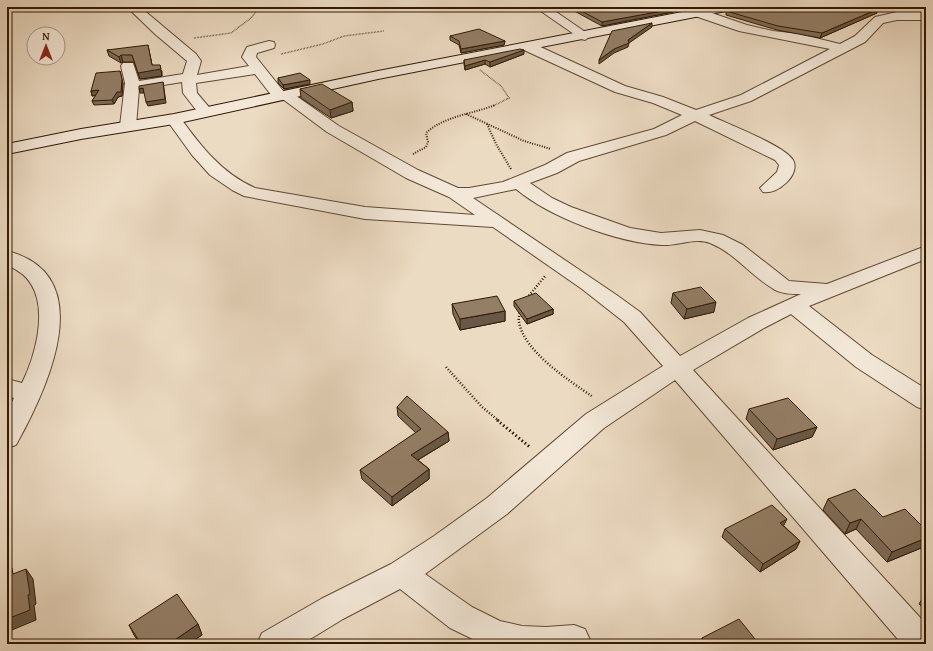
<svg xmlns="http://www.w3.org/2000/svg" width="933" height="651" font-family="'Gentium Book Plus',serif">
	<rect width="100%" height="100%" fill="#ecdbc3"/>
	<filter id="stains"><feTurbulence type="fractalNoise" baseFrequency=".005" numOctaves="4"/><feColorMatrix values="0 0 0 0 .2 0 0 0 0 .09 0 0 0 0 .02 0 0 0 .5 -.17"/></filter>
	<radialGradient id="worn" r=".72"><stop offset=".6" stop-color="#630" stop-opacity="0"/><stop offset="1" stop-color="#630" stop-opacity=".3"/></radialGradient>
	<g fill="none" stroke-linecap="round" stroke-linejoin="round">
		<defs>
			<g id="street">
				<path d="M127,7H140L196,54L201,61L197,75L249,66L242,57L247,47L269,41L274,42L275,45L274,48L257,53L256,57L284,92L292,93L339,126L418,170L458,188H469L503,182L545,165L567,153L654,129L682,115L653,103L615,92L524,50L522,47L524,44H534L625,86L663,97L696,110L741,95L830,49L739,31L695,16L693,13L695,10H703L747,25L773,31L799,34L840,44L855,36L875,17L897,12H926V20H897L883,23L865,42L751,101L709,115C727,124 784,145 793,160C801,174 778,195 763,192L760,188L777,172L779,165L775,160L695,121L666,135L579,161L557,173L530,183L552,198L571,207L630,228L661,233L700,230L723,235L743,245L789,281L827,284L926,246V259L809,306L872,355L926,389V410L917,407L856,367L791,314L764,328L693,370L926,624V644H902L675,380L604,428L507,514L425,574L472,607L500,621L522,626L546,627L574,625L585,629L590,640L588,644H483L450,628L400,589L343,619L302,644H257L262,633L321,599L391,564L434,536L487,498L586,414L663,366L624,322L582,289L493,227L365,219L244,196L232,190L210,175L192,155L166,119L169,116H179C200,145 221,173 255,188L365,207L475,215L449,197L406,178L327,132L284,100H275L255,74L196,83L197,93L213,112L210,115H200L183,93L182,82L139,89L136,126L133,129H123L120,126L125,83L121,66L123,63H133L139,81L183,74L187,61L155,34ZM516,189C549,217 618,243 662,245C678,246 695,237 710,243C735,253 750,275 772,288C780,294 791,294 801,294L748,318L680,356L640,312L618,296L473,198Z"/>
				<path d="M535,7H549L591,36L585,40L581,39Z"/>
				<path d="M7,251C102,275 46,391 16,445L7,448V412L14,398L7,396V379L22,383C35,357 48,311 31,284C26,275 16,269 7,265Z"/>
			</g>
			<path id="secondary" d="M708,7H732L726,11L378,79L174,124L81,139L7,154V144L81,129L174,114L378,71Z"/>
		</defs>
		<use href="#street" stroke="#604a32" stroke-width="2"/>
		<use href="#secondary" stroke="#321a02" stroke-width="2"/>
		<g stroke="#321a02" stroke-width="1.5" stroke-dasharray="0.5 1" stroke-linecap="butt">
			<path d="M194,38L231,33L251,18L260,7"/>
			<path d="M281,54L323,44L344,36L384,31"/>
			<path d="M480,70L501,86L509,98L493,106"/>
		</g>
		<g stroke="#321a02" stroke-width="2" stroke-dasharray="1 1.5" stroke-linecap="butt">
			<path d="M466,114L524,141L551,149"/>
			<path d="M487,124L496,144L511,169"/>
			<path d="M413,154L426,147L428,142L426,133C444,116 473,114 495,105"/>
		</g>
		<g stroke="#321a02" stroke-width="2.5" stroke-dasharray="1 2" stroke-linecap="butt">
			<path d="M527,298L546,275"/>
			<path d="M520,310C520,314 518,319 519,322C524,352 570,381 593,397"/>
			<path d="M446,367L482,407L499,421"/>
		</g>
		<path stroke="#321a02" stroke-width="3" stroke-dasharray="1.5 2.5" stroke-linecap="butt" d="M497,420L531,448"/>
		<use href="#street" fill="#f3e8d8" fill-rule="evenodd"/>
		<use href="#secondary" fill="#f3e8d8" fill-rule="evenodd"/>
	</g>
	<g fill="#7e6c58" stroke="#321a02">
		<path d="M567,7H681L673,12L602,26Z"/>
		<path d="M726,11L877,13L820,38L777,30L726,15Z"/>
		<path d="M450,36L505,41L504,45L461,53L459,45L450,40Z"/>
		<path d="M107,50L149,51L152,65L162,71V76L140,79L134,62H123L121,63L109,56Z"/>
		<path d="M524,54L490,67L485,64L465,70L464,64V60Z"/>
		<path d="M278,78L310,84L284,89L278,83Z"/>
		<path d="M123,83L122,96L118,97L114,104L94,105L92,101L96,95L92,96L91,91Z"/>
		<path d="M300,89L352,102L353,111L331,118L301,98Z"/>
		<path d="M673,293L714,312L684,319L671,303Z"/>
		<path d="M514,301L553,309V314L527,324L514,306Z"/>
		<path d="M452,304L505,311V321L460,330L453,314Z"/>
		<path d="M397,407L448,432L449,441L418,460L429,469V479L392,506L362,479L360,470L416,433L398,416Z"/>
		<path d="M749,409L817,427L812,437L773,450L746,419Z"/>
		<path d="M828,499L883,517L926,530V546L887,562L856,529L845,534L823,510Z"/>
		<path d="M784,526L800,541L796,549L760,572L722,537L725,529Z"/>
		<path d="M926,593V611L919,604Z"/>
		<path d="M198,624L202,635L188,644H140L134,635L129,625Z"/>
		<path d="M702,638L759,644H700Z"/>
	</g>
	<g fill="#675847" stroke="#321a02">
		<path d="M676,7H681L673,12L602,26V22Z"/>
		<path d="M878,9L877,13L820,38L822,33Z"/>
		<path d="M652,23V27L629,43L628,47L614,53L599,64V60Z"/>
		<path d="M505,41L504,45L461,53V49Z"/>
		<path d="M148,45L153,70L160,65L162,76L140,79L138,73Z"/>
		<path d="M524,50V54L490,67V62Z"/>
		<path d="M121,55L123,62L121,63L119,57Z"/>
		<path d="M485,60V64L465,70V66Z"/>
		<path d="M120,71L123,83L122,96L118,97L114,104L112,100Z"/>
		<path d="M310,80V84L284,89L283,85Z"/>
		<path d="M163,82L166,103L148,106L146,102Z"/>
		<path d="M143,88L144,93H140L139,89Z"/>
		<path d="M99,90L100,95L92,96L91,91Z"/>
		<path d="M352,102L353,111L331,118L330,110Z"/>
		<path d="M716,302L714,312L684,319L687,309Z"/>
		<path d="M553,309V314L527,324V319Z"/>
		<path d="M505,311V321L460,330V319Z"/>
		<path d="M817,427L812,437L773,450L777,439Z"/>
		<path d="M448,432L449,441L411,464V455Z"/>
		<path d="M429,469V479L392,506V497Z"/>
		<path d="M787,519L783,527L780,523Z"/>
		<path d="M861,519L856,529L845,534L850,523Z"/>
		<path d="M926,538V546L887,562L892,552Z"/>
		<path d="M800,541L796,549L760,572L763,564Z"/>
		<path d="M26,569L33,579L36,604L34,605L36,620L7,632V619Z"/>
		<path d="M198,624L202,635L188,644H169Z"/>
	</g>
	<g fill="#937e66" stroke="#321a02">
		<path d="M574,7H676L674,9L602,22Z"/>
		<path d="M737,7H871L878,9L822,33L778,26L726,11Z"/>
		<path d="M652,23L628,40L629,43L614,49L599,60L612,31Z"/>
		<path d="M479,29L505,41L461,49L459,41L450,36Z"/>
		<path d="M148,45L152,65H160L161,69L138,73L132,55H121L119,57L107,50Z"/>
		<path d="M520,49L524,50L490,62L485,60L465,66L464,60Z"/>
		<path d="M120,71L122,79L121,92H117L112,100L92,101L99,90L91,91L96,73Z"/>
		<path d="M300,73L310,80L283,85L278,78Z"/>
		<path d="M163,82L165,99L146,102L143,88L139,89V86Z"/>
		<path d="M322,84L352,102L330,110L300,89Z"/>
		<path d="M701,287L716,302L687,309L673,293Z"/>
		<path d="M536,293L553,309L527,319L514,301Z"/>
		<path d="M497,296L505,311L460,319L452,304Z"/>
		<path d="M407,396L448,432L411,455L429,469L392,497L360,470L421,429L397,407Z"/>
		<path d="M788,398L817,427L777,439L749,409Z"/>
		<path d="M855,489L883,517L905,509L926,530V538L892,552L861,519L850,523L828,499Z"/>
		<path d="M772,505L787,519L780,523L800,541L763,564L725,529Z"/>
		<path d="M12,568L13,574L26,569L30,594L28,595L30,610L7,619V570Z"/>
		<path d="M177,594L198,624L169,644H141L129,625Z"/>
		<path d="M739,619L759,644H707L702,638Z"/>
	</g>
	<rect width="933" height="651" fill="none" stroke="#ecdbc3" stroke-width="24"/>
	<rect x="8" y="8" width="917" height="635" fill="none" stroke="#321a02" stroke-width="2"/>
	<rect x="12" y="12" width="909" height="627" fill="none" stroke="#321a02"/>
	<g transform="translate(46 46)"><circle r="19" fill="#f3e8d8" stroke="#a69682"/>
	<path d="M0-3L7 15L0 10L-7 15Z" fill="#8f2418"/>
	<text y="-6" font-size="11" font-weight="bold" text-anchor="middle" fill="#321a02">N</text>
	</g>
	<rect width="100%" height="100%" filter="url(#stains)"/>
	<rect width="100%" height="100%" fill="url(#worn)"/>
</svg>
